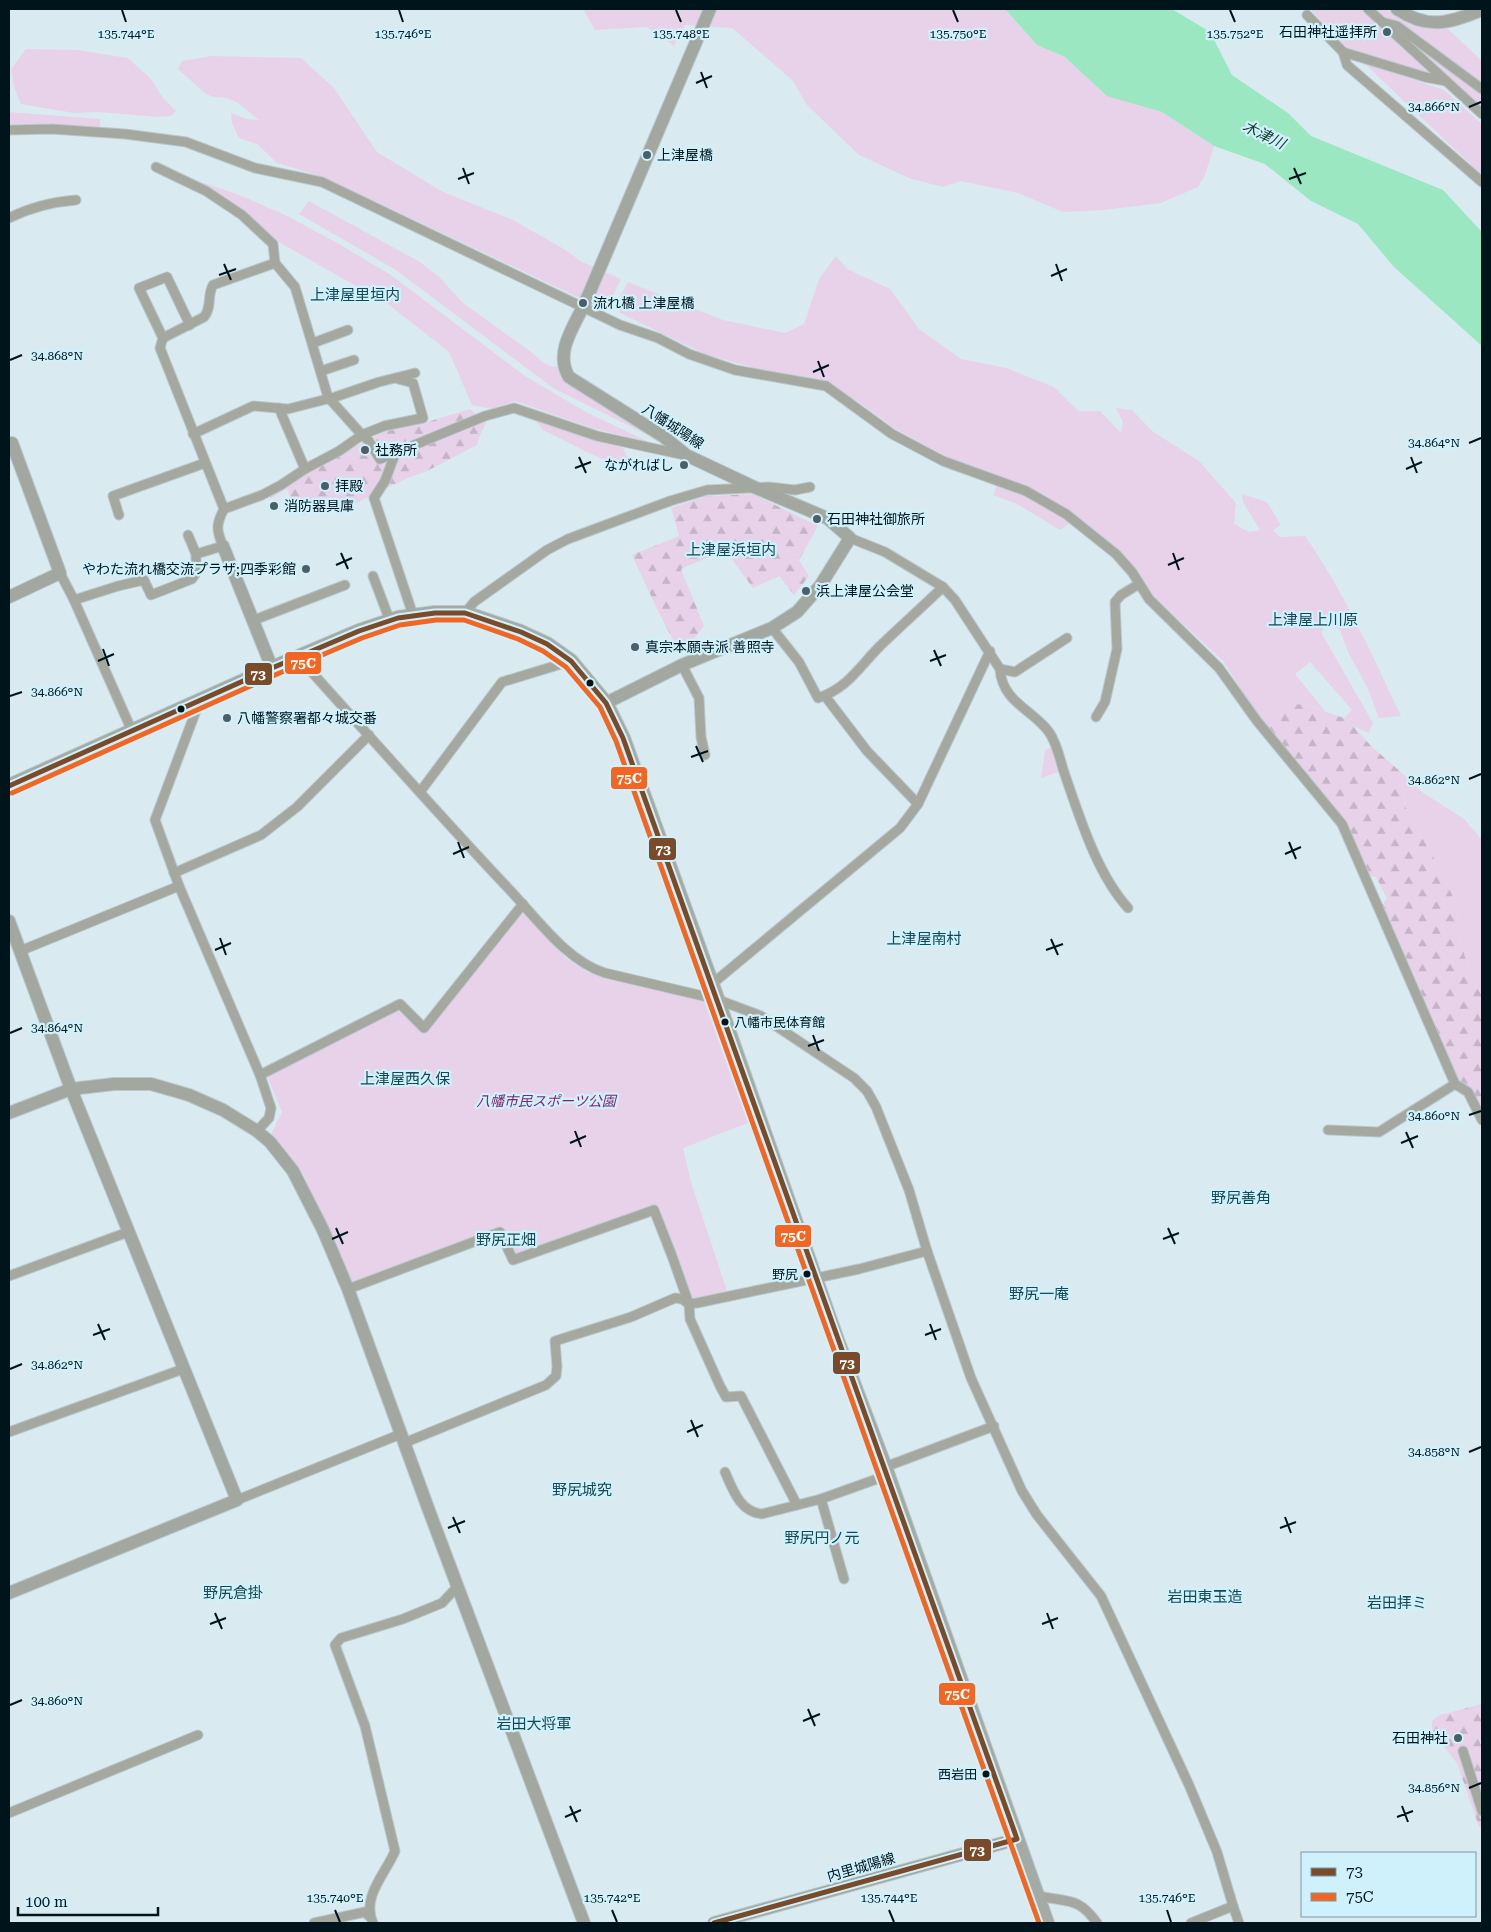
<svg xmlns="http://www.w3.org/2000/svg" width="1491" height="1932" font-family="'Roboto Serif','Noto Sans JP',serif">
	<defs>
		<pattern id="forest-firs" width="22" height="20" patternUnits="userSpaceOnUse" patternTransform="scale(1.25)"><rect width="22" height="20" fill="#e8d2e9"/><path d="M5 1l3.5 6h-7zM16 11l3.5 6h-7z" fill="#c5b3c7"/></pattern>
	</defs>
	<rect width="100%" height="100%" fill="#d9ebf1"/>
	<g fill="#e8d2e9">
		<path d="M583,9H1005L1037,45L1065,57L1107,95L1162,112L1214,146L1205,175L1198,187L1161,203L1104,210L1063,212L1018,193L961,181L943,187L911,179L859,155L807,105L793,81L732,28L685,25L674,46L647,27L595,30Z"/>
		<path d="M1310,9H1362L1432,76L1344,46Z"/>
		<path d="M1375,9C1395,9 1393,14 1409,21C1422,26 1434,28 1448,29L1482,61V109Z"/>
		<path d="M26,49L78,50L128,58L151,79L163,98L176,111L171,116L157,117L100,112L74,113L21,104L14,87L11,69Z"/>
		<path d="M211,56L301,58L334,88L377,152L443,192L513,220L564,249L582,262L621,279L606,310L569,293L324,177L277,163L257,144L239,138L232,123L231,113L247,119L259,120L238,103L227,98L213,97L206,94L178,69L182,61Z"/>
		<path d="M1364,63L1444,90L1482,124V175Z"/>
		<path d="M9,112L100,119V128L9,124Z"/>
		<path d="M185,177L237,194L283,214L334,241L391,275L525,376L586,412L653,444L592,428L515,401L491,409L472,405L449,352L389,305L277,241L244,213Z"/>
		<path d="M309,201L420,262L440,278L463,303L530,351L544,363L553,367L560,366L670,446L553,388L396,270L299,214Z"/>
		<path d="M836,256L847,269L890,289L919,329L961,359L1006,368L1054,387L1078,411H1100L1121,433L1123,422L1116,408L1132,410L1152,431L1199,461L1236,503L1234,524L1249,532L1260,530L1243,502L1242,494L1267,502L1281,525L1273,530L1280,537L1305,536C1344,592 1372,654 1401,716L1379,718L1368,689L1348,652L1340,630L1324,620L1322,634L1373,723L1369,733L1353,726L1344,718L1352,710L1310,662L1295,674L1325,711L1302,704L1263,725L1224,662L1151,594L1135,567L1099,534L1071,522L1060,530L1017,504L993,495L999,479L957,462L897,430L857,401L819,382L765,371L705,354L620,313L617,302L628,282L723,320L785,333L804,324L819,279Z"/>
		<path d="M532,417L622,446L634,471L591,454L543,430Z"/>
		<path d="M1053,747L1058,763L1059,772L1041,778L1045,750Z"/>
		<path d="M1403,774L1422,792L1464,819L1482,840V997L1465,957L1458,931L1457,905L1429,848L1405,806L1401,777Z"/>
		<path d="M524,912L567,959L587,972L605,979L712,1002L753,1121L683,1148L691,1182L727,1291L691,1301L658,1206L515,1254L503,1229L352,1281L304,1176L271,1134L282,1112L267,1076L397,1010L425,1034Z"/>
	</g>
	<g fill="url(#forest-firs)">
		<path d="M470,409L486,423L480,435L477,445L425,472L410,477L356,503L329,506L304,515L297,513L287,489L270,499L269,494L383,432L427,422Z"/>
		<path d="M753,494L818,526L799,560L809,576L794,595L779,576L753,588L725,550L681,569L704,626L681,655L657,609L632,555L679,536L671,508L707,496Z"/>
		<path d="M1302,704L1344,718L1353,726L1371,746L1403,774L1401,778L1405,806L1429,848L1457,905L1458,931L1465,957L1482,997V1127L1477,1103L1459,1087L1382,906L1387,898L1376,877L1368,876L1345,822L1263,725L1284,706Z"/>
		<path d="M1482,1704V1739L1480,1741L1482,1752V1826L1479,1827L1457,1763L1432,1732V1721L1440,1715Z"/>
	</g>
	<path fill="#9be7c1" d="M1005,9H1172L1210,32L1232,75L1288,113L1311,136L1443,190L1482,232V346L1394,267L1358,224L1311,201L1265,164L1214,146L1162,112L1107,96L1065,57L1037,45Z"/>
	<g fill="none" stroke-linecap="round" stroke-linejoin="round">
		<defs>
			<g id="street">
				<path d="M1368,9L1482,114"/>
				<path d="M1307,15L1343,52L1347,65L1482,182"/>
				<path d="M1382,22L1397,26L1482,89"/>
				<path d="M1343,52L1425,77L1446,81"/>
				<path d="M9,130L52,129L125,134L186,142L255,168L322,182L620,325L658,338L689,354L735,370L826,386L892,434L943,461L1026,491L1066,514L1116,554L1132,572L1149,599L1219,668L1257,721L1342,824L1455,1084L1468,1092L1482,1120"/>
				<path d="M156,167L206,191L242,215L273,244L275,263L295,287L328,397L362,435L368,440L380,459L485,416L514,408L597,436L684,455"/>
				<path d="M9,218C31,207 52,202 76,200"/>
				<path d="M163,338L139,288L167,277L190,325"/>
				<path d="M313,343L348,330"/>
				<path d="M321,371L354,360"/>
				<path d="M279,408L305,469"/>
				<path d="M193,434L253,406L288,409L335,397L379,382L415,373"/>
				<path d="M395,454L385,481L374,498L413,615"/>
				<path d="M224,509L160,348L163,338L204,317C212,308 207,295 213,285L275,263"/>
				<path d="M119,515L113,496L205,463"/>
				<path d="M188,535L196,554"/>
				<path d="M850,538L885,552L943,587L955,600L1000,669C1002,702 1032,709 1049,732C1058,745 1060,761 1065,775C1080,818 1097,874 1128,908"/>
				<path d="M60,573L74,600L132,731"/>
				<path d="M373,576L390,621"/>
				<path d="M74,600L118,586L144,580L151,595L192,579L196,573V554L223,546C216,530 216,524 224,509L262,495L281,485L305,469L339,451L362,435L384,426L423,418L413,383L398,379"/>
				<path d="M465,613L474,602L547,550L568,539L670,501L707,490L769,487L795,490L810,487"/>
				<path d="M254,620L345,585"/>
				<path d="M772,628L799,662L818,698C848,688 859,667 880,646C901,626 922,607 943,587"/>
				<path d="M298,657C368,734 436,812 507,887C535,916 566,961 605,973L716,999L761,1016L854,1078L867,1091L876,1107L909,1190L927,1251L971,1378L1022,1491L1037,1515L1101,1596L1189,1785L1217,1852L1233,1906"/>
				<path d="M682,665L699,698L701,737L705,755"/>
				<path d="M1000,669L1015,672L1067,638"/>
				<path d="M825,696L867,751L918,804"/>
				<path d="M200,700L155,820L179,886L260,1075L271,1108L269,1118L257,1131"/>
				<path d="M1096,717L1105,702L1117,649L1115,602L1121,595L1139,584"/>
				<path d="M420,792L502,682L571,661"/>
				<path d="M174,873L261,835L297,807L369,735"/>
				<path d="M20,951L179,886"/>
				<path d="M712,984L900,828L918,804L990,651"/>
				<path d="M260,1075L400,1004L424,1028L523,904"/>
				<path d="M1328,1130L1379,1132L1455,1084"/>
				<path d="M9,1276L128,1232"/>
				<path d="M348,1289L500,1232L513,1260L654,1210L672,1256L689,1304L690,1319L720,1386L726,1397L741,1396L797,1505"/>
				<path d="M9,1432L183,1369"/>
				<path d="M404,1443L546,1385L556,1376L557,1366L555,1341L631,1317L675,1298L682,1299L689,1304L697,1303L859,1269L927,1251"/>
				<path d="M885,1467L994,1426"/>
				<path d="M725,1472C733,1490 740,1512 762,1514L821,1499"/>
				<path d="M237,1500L401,1434"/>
				<path d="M844,1579L821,1499L888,1475"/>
				<path d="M1463,1751L1482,1811"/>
				<path d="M9,1813L198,1735"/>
				<path d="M1038,1898L1044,1897C1071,1902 1080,1899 1097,1923"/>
				<path d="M314,1923L365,1912L369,1916"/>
				<path d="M373,1923C361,1897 386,1873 395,1851L365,1726L335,1645L341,1638L403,1619L442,1603L457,1587"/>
				<path d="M1191,1923L1233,1906L1239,1923"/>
			</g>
			<g id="secondary">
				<path d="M1397,9C1428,30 1449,23 1482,10"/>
				<path d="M9,444L12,443L60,573L9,597"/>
				<path d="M223,546L272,668"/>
				<path d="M606,703L682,665L772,628L797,612L820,586L850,538L827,518L754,487L686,455L664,437L569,377C554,353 574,326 585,303L710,9"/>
				<path d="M9,921L71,1089L237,1500L9,1593"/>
				<path d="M9,1113L71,1089L114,1084H151L189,1095L223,1110L257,1131L270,1142L293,1171L323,1230L348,1289L428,1508L584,1923"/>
				<path d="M714,1923L1017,1839"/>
			</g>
			<path id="primary" d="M9,786L272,668L359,631L398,618L435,613H465L521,632L547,644L571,661L606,703L623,738L712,984L837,1340L885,1467L1047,1923"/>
		</defs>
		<use href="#street" stroke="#b8c8cd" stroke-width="11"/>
		<use href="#secondary" stroke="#b8c8cd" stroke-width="14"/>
		<use href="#primary" stroke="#b8c8cd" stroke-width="16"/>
		<use href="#street" stroke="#a5a89f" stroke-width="9"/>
		<use href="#secondary" stroke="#a2a79f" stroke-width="12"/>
		<use href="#primary" stroke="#a4aaa4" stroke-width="14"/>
		<defs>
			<path id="bus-1" d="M9,786L272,668L359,631L398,618L435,613H465L521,632L547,644L571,661L606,703L623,738L1017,1839L714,1923"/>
			<path id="bus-2" d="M12,793L275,675L362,638L400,625L436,620H464L518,639L543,651L566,667L600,707L616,741L1039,1923"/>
		</defs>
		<use href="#bus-1" stroke="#cff1fb" stroke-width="9"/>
		<use href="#bus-2" stroke="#cff1fb" stroke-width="9"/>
		<use href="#bus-1" stroke="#7a4b2a" stroke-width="5"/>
		<use href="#bus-2" stroke="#f26522" stroke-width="5"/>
	</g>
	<path fill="none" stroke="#00141c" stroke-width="2" d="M122,10L126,22M399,10L403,22M676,10L681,22M953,10L958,22M1230,10L1235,22M701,72L707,88M696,83L712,76M1469,107L1481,102M463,168L469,184M1294,168L1301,184M458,179L474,173M1289,179L1306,173M224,264L231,280M1056,264L1062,281M219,275L236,269M1051,276L1067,269M10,360L22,355M818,361L824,377M813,372L829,365M1469,443L1481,438M579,457L586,473M1411,457L1417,473M575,468L591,462M1406,469L1422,462M341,553L348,569M1173,553L1179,570M336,565L352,558M1168,565L1184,558M103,649L109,666M934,650L941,666M98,661L114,654M930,661L946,655M10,696L22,692M696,746L703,762M691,757L708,751M1469,779L1481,774M458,842L464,858M1289,842L1296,859M453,854L469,847M1285,854L1301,847M220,938L226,955M1051,939L1058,955M215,950L231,943M1046,950L1063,944M10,1033L22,1028M813,1035L819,1051M808,1046L824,1040M1469,1115L1481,1111M575,1131L581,1147M1406,1132L1413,1148M570,1143L586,1136M1401,1143L1418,1136M336,1228L343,1244M1168,1228L1175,1244M332,1239L348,1232M1163,1239L1179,1233M98,1324L105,1340M930,1324L936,1340M93,1335L110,1329M925,1335L941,1329M10,1369L22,1364M691,1420L698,1437M687,1432L703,1425M1469,1452L1481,1447M453,1517L460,1533M1285,1517L1291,1533M448,1528L465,1521M1280,1528L1296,1522M215,1613L222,1629M1047,1613L1053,1629M210,1624L226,1618M1042,1624L1058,1618M10,1705L22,1700M808,1709L815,1726M803,1721L820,1714M1469,1788L1481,1783M570,1806L577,1822M1402,1806L1408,1822M565,1817L581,1810M1397,1817L1413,1811M335,1910L340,1922M612,1910L617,1922M889,1910L894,1922M1167,1910L1171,1922"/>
	<g fill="#4c5f67" stroke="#cff1fb" stroke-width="2">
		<circle cx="1387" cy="32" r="5"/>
		<circle cx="647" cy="155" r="5"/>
		<circle cx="583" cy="303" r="5"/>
		<circle cx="365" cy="450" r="5"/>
		<circle cx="684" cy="465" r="5"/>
		<circle cx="325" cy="486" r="5"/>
		<circle cx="274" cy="506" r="5"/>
		<circle cx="817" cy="519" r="5"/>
		<circle cx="306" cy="569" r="5"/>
		<circle cx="806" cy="591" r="5"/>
		<circle cx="635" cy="647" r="5"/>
		<circle cx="227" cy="718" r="5"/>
		<circle cx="1458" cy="1738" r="5"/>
	</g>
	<g fill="#00141c" stroke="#cff1fb" stroke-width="2">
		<circle cx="590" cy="683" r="4.5"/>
		<circle cx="181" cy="709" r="4.5"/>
		<circle cx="725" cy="1022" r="4.5"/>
		<circle cx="807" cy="1274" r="4.5"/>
		<circle cx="986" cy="1774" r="4.5"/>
	</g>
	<g text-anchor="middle" stroke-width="4.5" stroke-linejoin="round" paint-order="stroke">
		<g font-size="13" fill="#00141c" stroke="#cff1fb" text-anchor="end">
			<text x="734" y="1027" text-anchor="start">八幡市民体育館</text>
			<text x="798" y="1279">野尻</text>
			<text x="977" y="1779">西岩田</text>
		</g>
		<g font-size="14" fill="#00141c" stroke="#cff1fb" text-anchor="start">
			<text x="1377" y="37" text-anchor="end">石田神社遥拝所</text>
			<text x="657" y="160">上津屋橋</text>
			<text x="593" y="308">流れ橋 上津屋橋</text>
			<text x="375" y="455">社務所</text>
			<text x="674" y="470" text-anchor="end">ながればし</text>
			<text x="335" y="491">拝殿</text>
			<text x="284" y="511">消防器具庫</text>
			<text x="827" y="524">石田神社御旅所</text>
			<text x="296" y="574" text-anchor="end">やわた流れ橋交流プラザ;四季彩館</text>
			<text x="816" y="596">浜上津屋公会堂</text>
			<text x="645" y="652">真宗本願寺派 善照寺</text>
			<text x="237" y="723">八幡警察署都々城交番</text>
			<text x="1448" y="1743" text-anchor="end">石田神社</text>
		</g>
		<g font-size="14" fill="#00141c" stroke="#cff1fb">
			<text transform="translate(673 426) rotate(33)" y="5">八幡城陽線</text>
			<text transform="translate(861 1867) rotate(-16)" y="5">内里城陽線</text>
		</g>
		<g font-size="14" font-style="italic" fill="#84256f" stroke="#cff1fb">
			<text x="546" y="1106">八幡市民スポーツ公園</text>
		</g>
		<g font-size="15" font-style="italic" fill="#133e28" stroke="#cff1fb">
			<text transform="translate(1264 135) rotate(26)" y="5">木津川</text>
		</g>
		<g font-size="15" fill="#154754" stroke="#cff1fb">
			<text x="355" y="300">上津屋里垣内</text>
			<text x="731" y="555">上津屋浜垣内</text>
			<text x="1313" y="625">上津屋上川原</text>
			<text x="924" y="944">上津屋南村</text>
			<text x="405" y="1084">上津屋西久保</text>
			<text x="1241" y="1203">野尻善角</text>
			<text x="506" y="1245">野尻正畑</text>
			<text x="1039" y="1299">野尻一庵</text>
			<text x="582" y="1495">野尻城究</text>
			<text x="822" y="1543">野尻円ノ元</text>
			<text x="233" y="1598">野尻倉掛</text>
			<text x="1205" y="1602">岩田東玉造</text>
			<text x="1397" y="1608">岩田拝ミ</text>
			<text x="534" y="1729">岩田大将軍</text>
		</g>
	</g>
	<g font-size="12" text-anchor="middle" fill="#00141c" stroke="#cff1fb" stroke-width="4.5" stroke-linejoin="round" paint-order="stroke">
		<text x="126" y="38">135.744°E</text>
		<text x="403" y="38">135.746°E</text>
		<text x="681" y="38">135.748°E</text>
		<text x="958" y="38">135.750°E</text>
		<text x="1235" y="38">135.752°E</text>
		<text x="1434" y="111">34.866°N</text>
		<text x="57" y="360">34.868°N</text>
		<text x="1434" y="447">34.864°N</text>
		<text x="57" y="696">34.866°N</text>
		<text x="1434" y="784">34.862°N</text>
		<text x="57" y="1032">34.864°N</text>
		<text x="1434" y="1120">34.860°N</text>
		<text x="57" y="1369">34.862°N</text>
		<text x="1434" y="1456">34.858°N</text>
		<text x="57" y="1705">34.860°N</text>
		<text x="1434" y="1792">34.856°N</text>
		<text x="335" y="1902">135.740°E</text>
		<text x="612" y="1902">135.742°E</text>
		<text x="889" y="1902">135.744°E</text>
		<text x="1167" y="1902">135.746°E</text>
	</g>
	<g stroke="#cff1fb" stroke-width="2">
		<rect x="284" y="651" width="38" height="24" rx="5" fill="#f26522"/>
		<rect x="244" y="662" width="29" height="24" rx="5" fill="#7a4b2a"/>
		<rect x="610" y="766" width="38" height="24" rx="5" fill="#f26522"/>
		<rect x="648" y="837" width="29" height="24" rx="5" fill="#7a4b2a"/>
		<rect x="774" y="1224" width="38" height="24" rx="5" fill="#f26522"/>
		<rect x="832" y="1351" width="29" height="24" rx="5" fill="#7a4b2a"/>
		<rect x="938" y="1682" width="38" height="24" rx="5" fill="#f26522"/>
		<rect x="963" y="1838" width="29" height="24" rx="5" fill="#7a4b2a"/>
	</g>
	<g font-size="14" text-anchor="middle" font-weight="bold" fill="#fff">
		<text x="303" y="668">75C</text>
		<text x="258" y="679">73</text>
		<text x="629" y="783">75C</text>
		<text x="663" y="854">73</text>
		<text x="793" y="1241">75C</text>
		<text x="847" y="1368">73</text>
		<text x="957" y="1699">75C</text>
		<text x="977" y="1855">73</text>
	</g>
	<rect width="1491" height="1932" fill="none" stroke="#00141c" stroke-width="20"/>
	<rect x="1301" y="1852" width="175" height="65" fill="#cff1fb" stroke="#7c99a2"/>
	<rect x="1311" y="1868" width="25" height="8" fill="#7a4b2a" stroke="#7c99a2"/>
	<text x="1346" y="1877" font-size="15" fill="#00141c">73</text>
	<rect x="1311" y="1893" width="25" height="8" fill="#f26522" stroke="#7c99a2"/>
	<text x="1346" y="1902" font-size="15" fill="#00141c">75C</text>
	<path d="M18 1907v8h140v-8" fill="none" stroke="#00141c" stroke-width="2.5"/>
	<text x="25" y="1907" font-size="15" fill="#00141c" stroke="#cff1fb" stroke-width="4" paint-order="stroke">100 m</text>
</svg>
